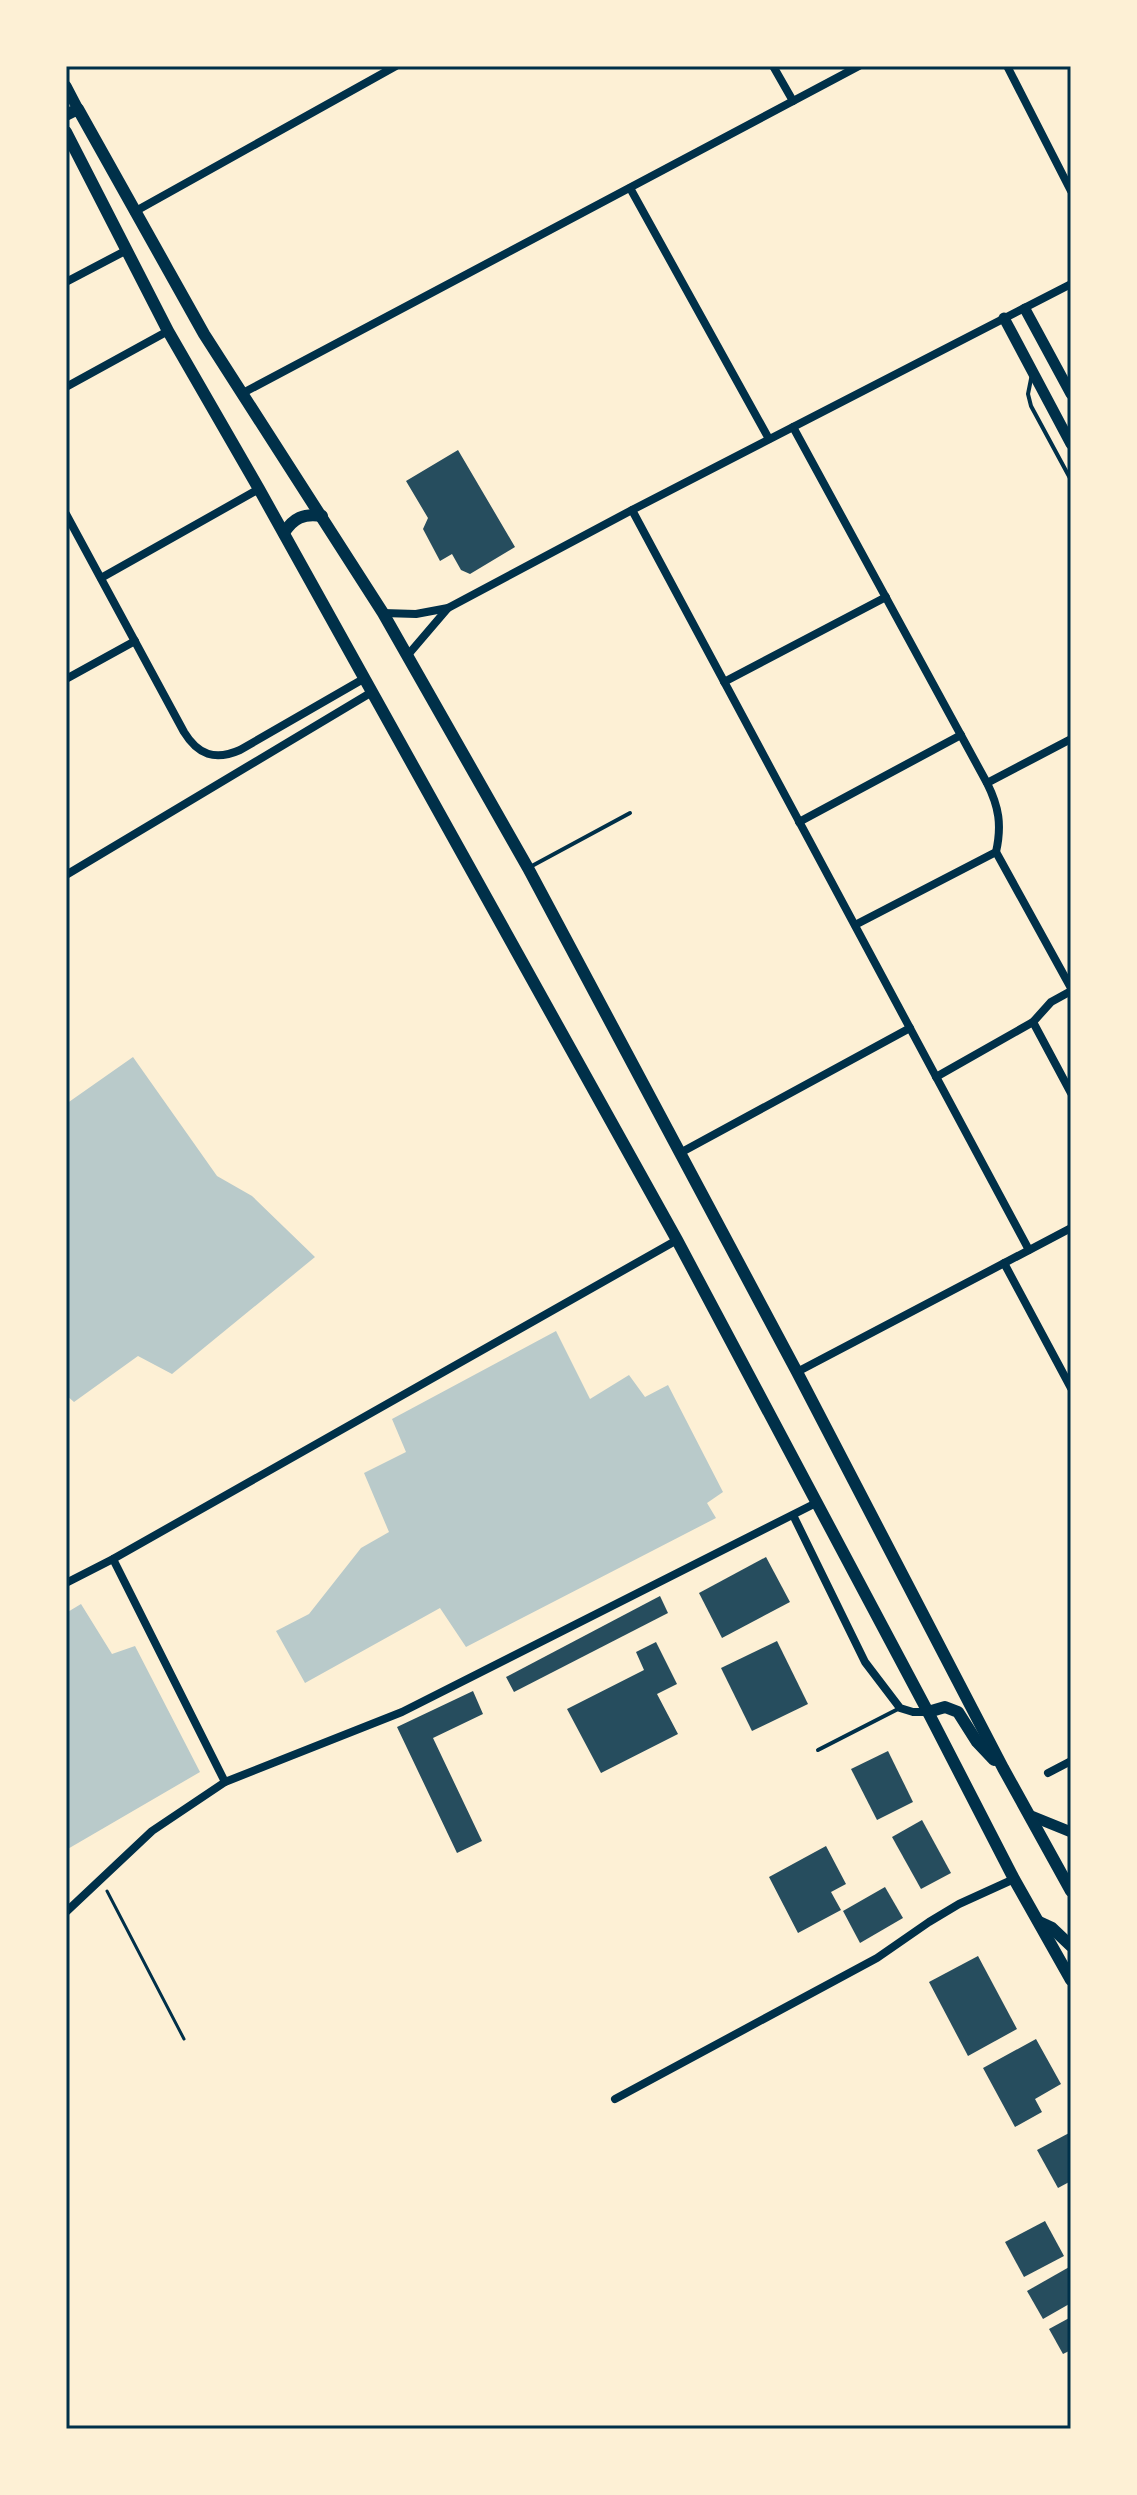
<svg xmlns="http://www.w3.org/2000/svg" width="1137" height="2495" font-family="'Noto Sans',sans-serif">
	<rect width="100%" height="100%" fill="#fdf0d5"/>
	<g fill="#b9caca">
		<path d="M133,1057L217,1176L252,1196L315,1257L172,1374L138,1356L74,1402L66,1395V1104Z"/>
		<path d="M556,1331L590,1399L629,1375L645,1397L668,1385L723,1492L707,1503L716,1518L466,1647L440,1608L305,1683L276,1631L309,1614L361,1548L389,1532L364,1473L406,1452L392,1419Z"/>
		<path d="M81,1604L112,1654L135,1646L200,1772L66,1850V1613Z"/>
	</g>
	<g fill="#264d5e">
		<path d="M458,450L515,547L470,574L461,570L452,554L440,561L423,529L428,518L406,481Z"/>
		<path d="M766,1557L790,1602L722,1638L699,1593Z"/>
		<path d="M660,1596L668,1613L514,1692L506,1677Z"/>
		<path d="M777,1641L808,1704L752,1731L721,1668Z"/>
		<path d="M656,1642L677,1684L657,1694L678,1734L601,1773L567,1709L644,1670L636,1652Z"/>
		<path d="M473,1691L483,1714L433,1738L482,1841L457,1853L397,1727Z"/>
		<path d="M888,1751L913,1802L877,1820L851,1769Z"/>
		<path d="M922,1820L951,1873L921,1889L892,1837Z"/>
		<path d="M826,1846L846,1884L831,1892L841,1910L798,1933L769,1877Z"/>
		<path d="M885,1887L903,1918L860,1943L843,1911Z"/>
		<path d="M978,1956L1017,2029L968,2056L929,1982Z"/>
		<path d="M1036,2039L1061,2084L1035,2099L1042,2112L1015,2127L983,2068Z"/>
		<path d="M1071,2132V2181L1058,2188L1037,2150Z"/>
		<path d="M1045,2221L1064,2256L1024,2277L1005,2242Z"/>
		<path d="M1071,2266V2303L1043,2319L1027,2291Z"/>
		<path d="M1071,2317V2350L1063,2354L1049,2329Z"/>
	</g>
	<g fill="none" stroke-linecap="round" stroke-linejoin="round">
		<path stroke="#003049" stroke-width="3" d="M107,1891L184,2039"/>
		<g stroke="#003049" stroke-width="4">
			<path d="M1032,374L1028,394L1031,406L1071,480"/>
			<path d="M530,867L630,813"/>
			<path d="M818,1750L900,1708"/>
		</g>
		<g stroke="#003049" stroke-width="8">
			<path d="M773,66L793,101"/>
			<path d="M1007,66L1071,191"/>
			<path d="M630,188L769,439"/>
			<path d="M134,212L396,66"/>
			<path d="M66,282L127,250"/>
			<path d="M66,387L168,331"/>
			<path d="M241,394L859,66"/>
			<path d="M793,427L987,783C999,807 1002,825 996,852L855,925"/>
			<path d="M632,510L1029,1250"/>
			<path d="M66,514L184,732C198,755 215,761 240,750L365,678"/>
			<path d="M101,578L259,489"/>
			<path d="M383,613L416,614L448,608L632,510L1071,284"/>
			<path d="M407,656L448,608"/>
			<path d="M66,679L135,641"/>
			<path d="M724,682L886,597"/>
			<path d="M987,783L1071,739"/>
			<path d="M799,822L961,735"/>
			<path d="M996,852L1071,988"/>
			<path d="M66,875L372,692"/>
			<path d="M1033,1022L1071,1093"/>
			<path d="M936,1077L1033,1022L1051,1002L1071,991"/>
			<path d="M680,1153L910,1028"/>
			<path d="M1004,1263L1071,1388"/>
			<path d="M797,1372L1071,1228"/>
			<path d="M793,1515L865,1662L900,1708L913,1712H928"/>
			<path d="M113,1559L225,1782"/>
			<path d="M66,1583L113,1559L677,1240"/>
			<path d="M1048,1773L1071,1761"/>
			<path d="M66,1912L152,1831L225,1782L402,1712L816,1503"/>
			<path d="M615,2099L877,1958L929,1922L959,1904L1014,1879"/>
		</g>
		<g stroke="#003049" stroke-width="11">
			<path d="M66,86L78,109"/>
			<path d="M1025,309L1071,394"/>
			<path d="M1004,318L1071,444"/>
			<path d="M1029,1815L1071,1832"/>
		</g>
		<g stroke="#003049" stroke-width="12">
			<path d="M66,115L78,109L204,334L383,613L528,868L797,1372L1003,1768L1071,1891"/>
			<path d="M66,132L168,331L259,489L677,1240L928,1712L1014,1879L1071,1980"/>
			<path d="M284,533C293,518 304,513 322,516"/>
			<path d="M928,1712L945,1707L958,1712L977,1742L994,1760"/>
			<path d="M1039,1922L1052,1928L1071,1946"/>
		</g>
	</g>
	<rect width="1137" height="2495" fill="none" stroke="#fdf0d5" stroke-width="136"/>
	<rect x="68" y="68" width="1001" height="2359" fill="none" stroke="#003049" stroke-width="3"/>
</svg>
